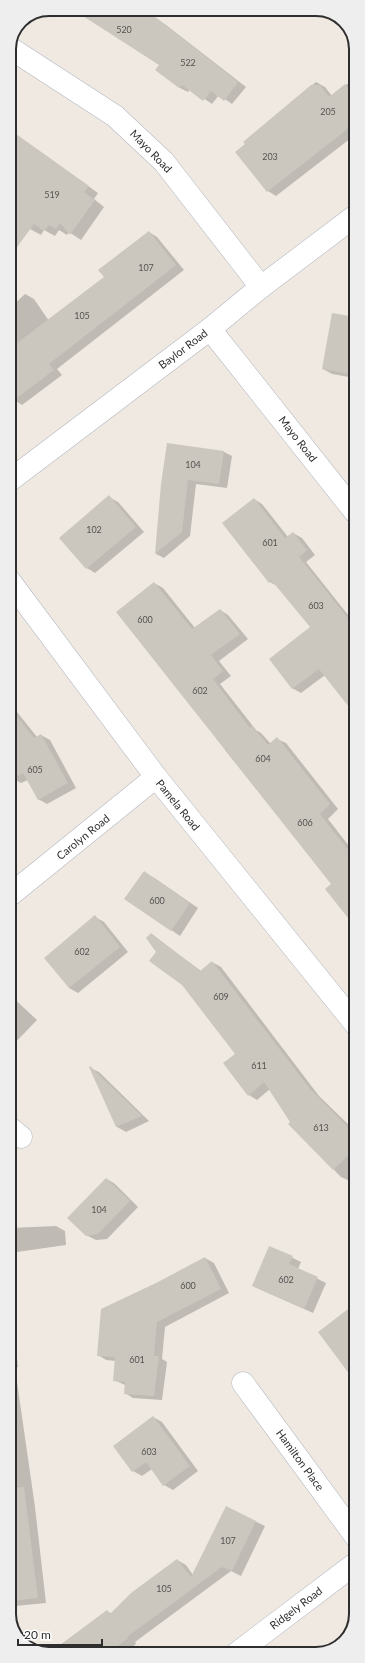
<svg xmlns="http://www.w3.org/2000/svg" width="365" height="1663" font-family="Lato,sans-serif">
	<rect width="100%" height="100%" fill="#efe9e1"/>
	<g fill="#0003">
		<path d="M74,9H148L146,12L166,25L246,87L232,104L219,95L212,104L190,89L188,92L180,88L157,70L160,65Z"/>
		<path d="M355,78V135L276,196L268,191L245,142L316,82L325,87L332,96Z"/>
		<path d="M9,130L98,193L94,199L104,207L81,240L69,232L67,235L59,230L55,236L44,230L41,235L30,229Z"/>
		<path d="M149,232L157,237L184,270L57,369L62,375L22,405L14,400L9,404V309L25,294L34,299L49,321L105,277Z"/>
		<path d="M333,314L355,318V378L332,374L323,369Z"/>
		<path d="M224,452L232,456L227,488L196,484L190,536L164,558L156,554L162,484Z"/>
		<path d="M109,497L118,502L144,532L95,573L87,568Z"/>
		<path d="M254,499L262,504L288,537L293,533L302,538L315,555L306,562L356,625V713L325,675L301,693L292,688L312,627L279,587L270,582Z"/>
		<path d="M154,583L163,588L195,628L220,610L228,615L248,639L219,661L231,676L220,684L256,730L261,733L271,744L277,739L286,743L338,809L328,819L356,855V926L332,884L225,750L226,749Z"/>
		<path d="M9,702L37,737L41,735L50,740L76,788L47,804L38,799L28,780L21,783L12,778L9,773Z"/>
		<path d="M153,877L198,908L180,936L126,899Z"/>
		<path d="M95,917L104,922L128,952L78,993L69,988Z"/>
		<path d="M151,934L201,971L212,962L221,967L319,1096L356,1132V1184L341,1177L290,1124L291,1122L270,1089L257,1100L249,1095L236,1054L158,952Z"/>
		<path d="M9,994L37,1020L9,1049Z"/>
		<path d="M90,1068L99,1072L149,1121L126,1132L117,1127Z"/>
		<path d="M107,1179L115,1184L138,1207L107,1239L96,1240L86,1235Z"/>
		<path d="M56,1226L65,1231L66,1245L10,1253V1228Z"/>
		<path d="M270,1247L301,1262L298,1269L326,1283L313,1313L262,1290Z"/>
		<path d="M205,1258L214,1263L229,1293L165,1327L162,1359L167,1362L162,1400L133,1398L125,1393V1385L114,1380L116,1361L106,1360L98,1355L159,1283Z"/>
		<path d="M10,1297L18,1367L15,1368L35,1507L46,1603L15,1606L10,1603Z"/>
		<path d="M153,1417L162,1422L198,1471L173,1490L164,1485L152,1469L142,1476L133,1471Z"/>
		<path d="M226,1507L265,1526L241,1576L231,1571L135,1642L136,1644L123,1654H48L107,1611L112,1614L177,1560L186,1565L193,1575Z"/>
	</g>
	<g fill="#cbc7bf">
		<path d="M72,9H143L158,19L238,82L224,101L211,91L203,101L182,85L179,88L155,70L159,65Z"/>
		<path d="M345,84L355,97V123L267,192L235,152L245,144L243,142L311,85H320L329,97Z"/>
		<path d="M9,129L89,186L84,192L95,200L70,235L60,223L56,229L49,225L44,231L34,224L9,258Z"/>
		<path d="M149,231L176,265L49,364L54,370L9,404V349L104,277L98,270Z"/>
		<path d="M332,313L355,317V375L322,369Z"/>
		<path d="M167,443L224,451L219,484L188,480L182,532L155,554L161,484Z"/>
		<path d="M109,495L136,527L86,569L59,538Z"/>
		<path d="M254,498L285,538L293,532L307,550L299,557L356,628V716L319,669L292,689L269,659L310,627L272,581L269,583L222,523Z"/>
		<path d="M154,582L192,629L220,609L240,634L211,655L223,671L213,679L250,728L252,726L268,745L277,737L330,804L320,814L356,860V928L325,889L331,884L116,612Z"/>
		<path d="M9,706L34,738L41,734L68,783L38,800L23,773L9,780Z"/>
		<path d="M144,871L190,903L171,931L124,899Z"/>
		<path d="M95,915L120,947L69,988L44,958Z"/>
		<path d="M151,933L200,971L212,961L311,1090L356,1135V1148L333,1170L288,1124L290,1122L264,1082L248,1096L223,1063L235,1054L182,985L149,961L156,952L146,938Z"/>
		<path d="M90,1066L142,1116L116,1127L89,1067Z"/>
		<path d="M106,1178L130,1201L98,1234L86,1236L67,1218Z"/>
		<path d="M269,1246L293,1256L289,1264L318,1277L304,1309L252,1286Z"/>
		<path d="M205,1257L221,1289L157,1322L154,1356H159L154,1396L124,1394L125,1382L113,1381L115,1357L97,1356L101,1309L158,1282Z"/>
		<path d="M356,1303V1383L318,1332Z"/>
		<path d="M153,1416L190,1466L163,1486L146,1462L132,1472L113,1446Z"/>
		<path d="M24,1487L38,1598L10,1601V1488Z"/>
		<path d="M226,1506L256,1521L232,1571L222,1567L127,1637L128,1638L108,1654H48L107,1610L110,1614L131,1593L177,1559L191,1577Z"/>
	</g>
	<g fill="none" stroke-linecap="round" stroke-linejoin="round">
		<defs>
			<g id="minor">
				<path d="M10,48L115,116L164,162L261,287"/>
				<path d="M210,329L355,512"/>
				<path d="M9,481L210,329L261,287L355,216"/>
				<path d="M9,580L156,777L356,1025"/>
				<path d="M9,896L156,777"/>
				<path d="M10,1128L21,1137"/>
				<path d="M243,1383L356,1537"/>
				<path d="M237,1653L356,1563"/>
			</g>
		</defs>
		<use href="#minor" stroke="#b4b7c1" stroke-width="23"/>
		<use href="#minor" stroke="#fff" stroke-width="22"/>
	</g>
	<g text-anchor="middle" stroke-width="3.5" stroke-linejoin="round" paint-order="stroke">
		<g font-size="9" fill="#555452">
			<text x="124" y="33">520</text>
			<text x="188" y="66">522</text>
			<text x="328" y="115">205</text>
			<text x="270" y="160">203</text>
			<text x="52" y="198">519</text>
			<text x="146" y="271">107</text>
			<text x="82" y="319">105</text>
			<text x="193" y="468">104</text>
			<text x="94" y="533">102</text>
			<text x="270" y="546">601</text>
			<text x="316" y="609">603</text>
			<text x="145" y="623">600</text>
			<text x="200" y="694">602</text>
			<text x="263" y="762">604</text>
			<text x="35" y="773">605</text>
			<text x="305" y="826">606</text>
			<text x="157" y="904">600</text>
			<text x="82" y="955">602</text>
			<text x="221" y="1000">609</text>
			<text x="259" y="1069">611</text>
			<text x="321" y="1131">613</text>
			<text x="99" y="1213">104</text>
			<text x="286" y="1283">602</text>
			<text x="188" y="1289">600</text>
			<text x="137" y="1363">601</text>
			<text x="149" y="1455">603</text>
			<text x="228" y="1544">107</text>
			<text x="164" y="1592">105</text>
		</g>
		<g font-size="11" fill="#2e2e2e" stroke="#fff">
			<text transform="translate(151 151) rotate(46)" y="4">Mayo Road</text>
			<text transform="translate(183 349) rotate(-37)" y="4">Baylor Road</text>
			<text transform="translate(298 439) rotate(52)" y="4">Mayo Road</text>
			<text transform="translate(178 805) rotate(51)" y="4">Pamela Road</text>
			<text transform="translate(83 837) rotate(-39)" y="4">Carolyn Road</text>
			<text transform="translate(300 1460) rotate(54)" y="4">Hamilton Place</text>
			<text transform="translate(296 1608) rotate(-37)" y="4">Ridgely Road</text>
		</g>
	</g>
	<path d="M0 0H365V1663H0ZM49 16H316A33 33 0 0 1 349 49V1614A33 33 0 0 1 316 1647H49A33 33 0 0 1 16 1614V49A33 33 0 0 1 49 16Z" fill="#eee" fill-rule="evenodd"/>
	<path fill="none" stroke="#2e2e2e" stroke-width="2" d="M49 16H316A33 33 0 0 1 349 49V1614A33 33 0 0 1 316 1647H49A33 33 0 0 1 16 1614V49A33 33 0 0 1 49 16Z"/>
	<path d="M18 1639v6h84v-6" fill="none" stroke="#2e2e2e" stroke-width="2"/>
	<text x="24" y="1639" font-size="12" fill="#2e2e2e" stroke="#ffffff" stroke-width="3" paint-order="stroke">20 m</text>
</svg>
